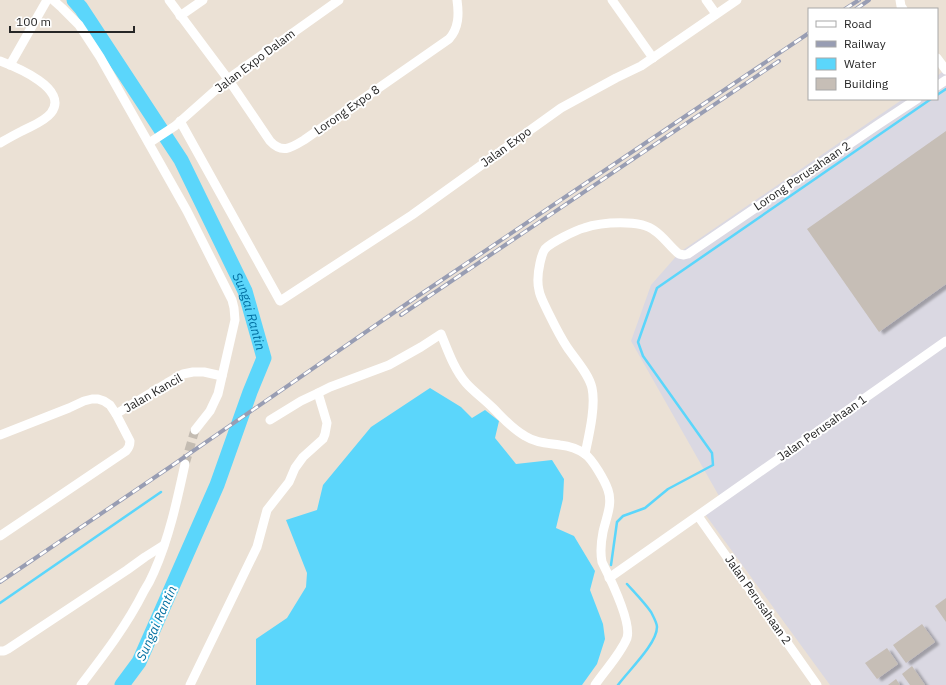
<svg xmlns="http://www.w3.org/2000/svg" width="946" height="685" font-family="'IBM Plex Sans',sans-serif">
	<defs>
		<filter id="shadow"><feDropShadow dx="4.5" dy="2.5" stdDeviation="1" flood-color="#0004"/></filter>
	</defs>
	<rect width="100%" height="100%" fill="#ebe1d5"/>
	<path fill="#dad8e2" d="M946,69V685H830L702,510L719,496L631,341L651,285L680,252L903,99H937V76Z"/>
	<path fill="#5bd6fb" d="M430,388L461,407L472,418L485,410L499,421L495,438L516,464L552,460L564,479L563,499L556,528L574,536L595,571L590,590L603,624L605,639L597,664L582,685H256V639L287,618L306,587L307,573L286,520L317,510L323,485L371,427Z"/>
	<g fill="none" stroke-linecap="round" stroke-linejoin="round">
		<g stroke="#5bd6fb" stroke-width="2.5">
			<path d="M937,95L946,89"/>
			<path d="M611,565L617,522L623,516L645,508L668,489L713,465L712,453L643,356L638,342L657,288L931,99"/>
			<path d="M0,603L161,492"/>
			<path d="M618,685C628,671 657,644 657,627C657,623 653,616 651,612C644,602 635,593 627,584"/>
		</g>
		<path stroke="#5bd6fb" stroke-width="15" id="s1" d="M74,0L81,8L181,160L245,291L264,358L250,392L217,485L139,662L122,685"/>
	</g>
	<g fill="#c6beb6" filter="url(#shadow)">
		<path d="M946,131V284L879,332L807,229Z"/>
		<path d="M946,598V622L935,606Z"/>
		<path d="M922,624L935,642L906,663L893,645Z"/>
		<path d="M887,648L898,664L877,679L865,663Z"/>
		<path d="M912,666L925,685H910L902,674Z"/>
		<path d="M896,679L900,685H888Z"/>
	</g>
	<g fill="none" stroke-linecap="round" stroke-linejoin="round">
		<path stroke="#c4bcb2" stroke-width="9" stroke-dasharray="9 4.5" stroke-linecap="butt" d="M185,464L195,430"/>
		<g stroke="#fff" stroke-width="9">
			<path d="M53,0L62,8L79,25L100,57L187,211L232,300L234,308L235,320L218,394L210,411L195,430"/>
			<path d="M169,0L228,79L270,141C282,154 291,148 304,140L449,39C459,28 459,14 457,0"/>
			<path d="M612,0L653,58"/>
			<path d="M706,0L716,14"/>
			<path d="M900,0L901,6L903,9"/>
			<path d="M180,16L203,0"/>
			<path d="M937,58L946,70"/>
			<path d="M0,61C16,67 70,89 51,113C44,122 31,126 22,131C14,135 7,139 0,143"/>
			<path d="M10,65L47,0"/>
			<path d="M937,86L946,80"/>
			<path d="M180,121L280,301L412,215L561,108L616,78L641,66L737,0"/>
			<path d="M149,143L175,126L228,79L339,0"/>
			<path d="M270,420L301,401L318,393L330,387L389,365L421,347L441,334C448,351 454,369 466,383C474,392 484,399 493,408C503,418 512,429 525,436C536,443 547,443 560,445C569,446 578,449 585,454C593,460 605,481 608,490C613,504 606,518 603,532C601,542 600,552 602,562C610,578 632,622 627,638C620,655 605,670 595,685"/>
			<path d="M0,435L69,408L84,401L92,399H98L104,401L110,405L116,414L167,383L183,374L193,372H204L222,376"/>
			<path d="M585,454C589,435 596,406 592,388C589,374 575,359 567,347C559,335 553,322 547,310C544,303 540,297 539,290C537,282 538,272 540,263C541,259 542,253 545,249C550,243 576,230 584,228C601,222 641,219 655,231C664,237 670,247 679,254L684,255L688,254L879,124L917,99"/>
			<path d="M698,516L817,685"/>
			<path d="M0,536L126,451C129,448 130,446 130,441L116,414"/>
			<path d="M609,578L946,341"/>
			<path d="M0,651H4L8,649L127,570L145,557L164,545"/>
			<path d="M81,685C104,655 127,625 144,591C148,585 151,579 154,572C169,538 177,501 185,464"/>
			<path d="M190,685L257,547L267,510L289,482L295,468L303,457L323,439L325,434L327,423L318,393"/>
		</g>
		<defs>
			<g id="rail">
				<path d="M845,9L859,0"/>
				<path d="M856,9L869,0"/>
				<path d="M401,315L779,61"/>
				<path d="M0,582L170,467L415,298L809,33"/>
			</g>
		</defs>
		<use href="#rail" stroke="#989db3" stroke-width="4"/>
		<use href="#rail" stroke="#fff" stroke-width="2.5" stroke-dasharray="8" stroke-linecap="butt"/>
	</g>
	<g text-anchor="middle" stroke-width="4" stroke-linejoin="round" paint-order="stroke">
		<g font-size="12" fill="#262626" stroke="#fff">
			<text transform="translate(255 61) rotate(-37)" y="4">Jalan Expo Dalam</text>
			<text transform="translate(347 110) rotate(-35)" y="4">Lorong Expo 8</text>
			<text transform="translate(506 147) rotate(-36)" y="4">Jalan Expo</text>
			<text transform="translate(802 176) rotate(-34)" y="4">Lorong Perusahaan 2</text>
			<text transform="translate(153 393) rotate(-30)" y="4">Jalan Kancil</text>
			<text transform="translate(822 428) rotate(-35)" y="4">Jalan Perusahaan 1</text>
			<text transform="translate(758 600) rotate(55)" y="4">Jalan Perusahaan 2</text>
		</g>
		<g font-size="13" font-style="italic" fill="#006fa1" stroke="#fff">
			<text dy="5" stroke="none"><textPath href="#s1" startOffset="359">Sungai Rantin</textPath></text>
			<text transform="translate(156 623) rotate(-66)" y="5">Sungai Rantin</text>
		</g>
	</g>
	<rect x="808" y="8" width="130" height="92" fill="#ffffff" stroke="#a8a8a8"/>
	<rect x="816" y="21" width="20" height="6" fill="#ffffff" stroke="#a8a8a8"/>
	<text x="844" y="28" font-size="12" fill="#262626">Road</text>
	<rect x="816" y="41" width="20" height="6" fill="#989db3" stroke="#a8a8a8"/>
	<text x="844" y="48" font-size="12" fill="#262626">Railway</text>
	<rect x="816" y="58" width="20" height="12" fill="#5bd6fb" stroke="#a8a8a8"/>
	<text x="844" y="68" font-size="12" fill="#262626">Water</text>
	<rect x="816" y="78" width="20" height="12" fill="#c6beb6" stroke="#a8a8a8"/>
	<text x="844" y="88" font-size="12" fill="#262626">Building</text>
	<path d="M10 26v6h124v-6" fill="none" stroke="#262626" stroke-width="2"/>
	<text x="16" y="26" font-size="12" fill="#262626" stroke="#ffffff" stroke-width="3" paint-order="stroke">100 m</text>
</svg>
